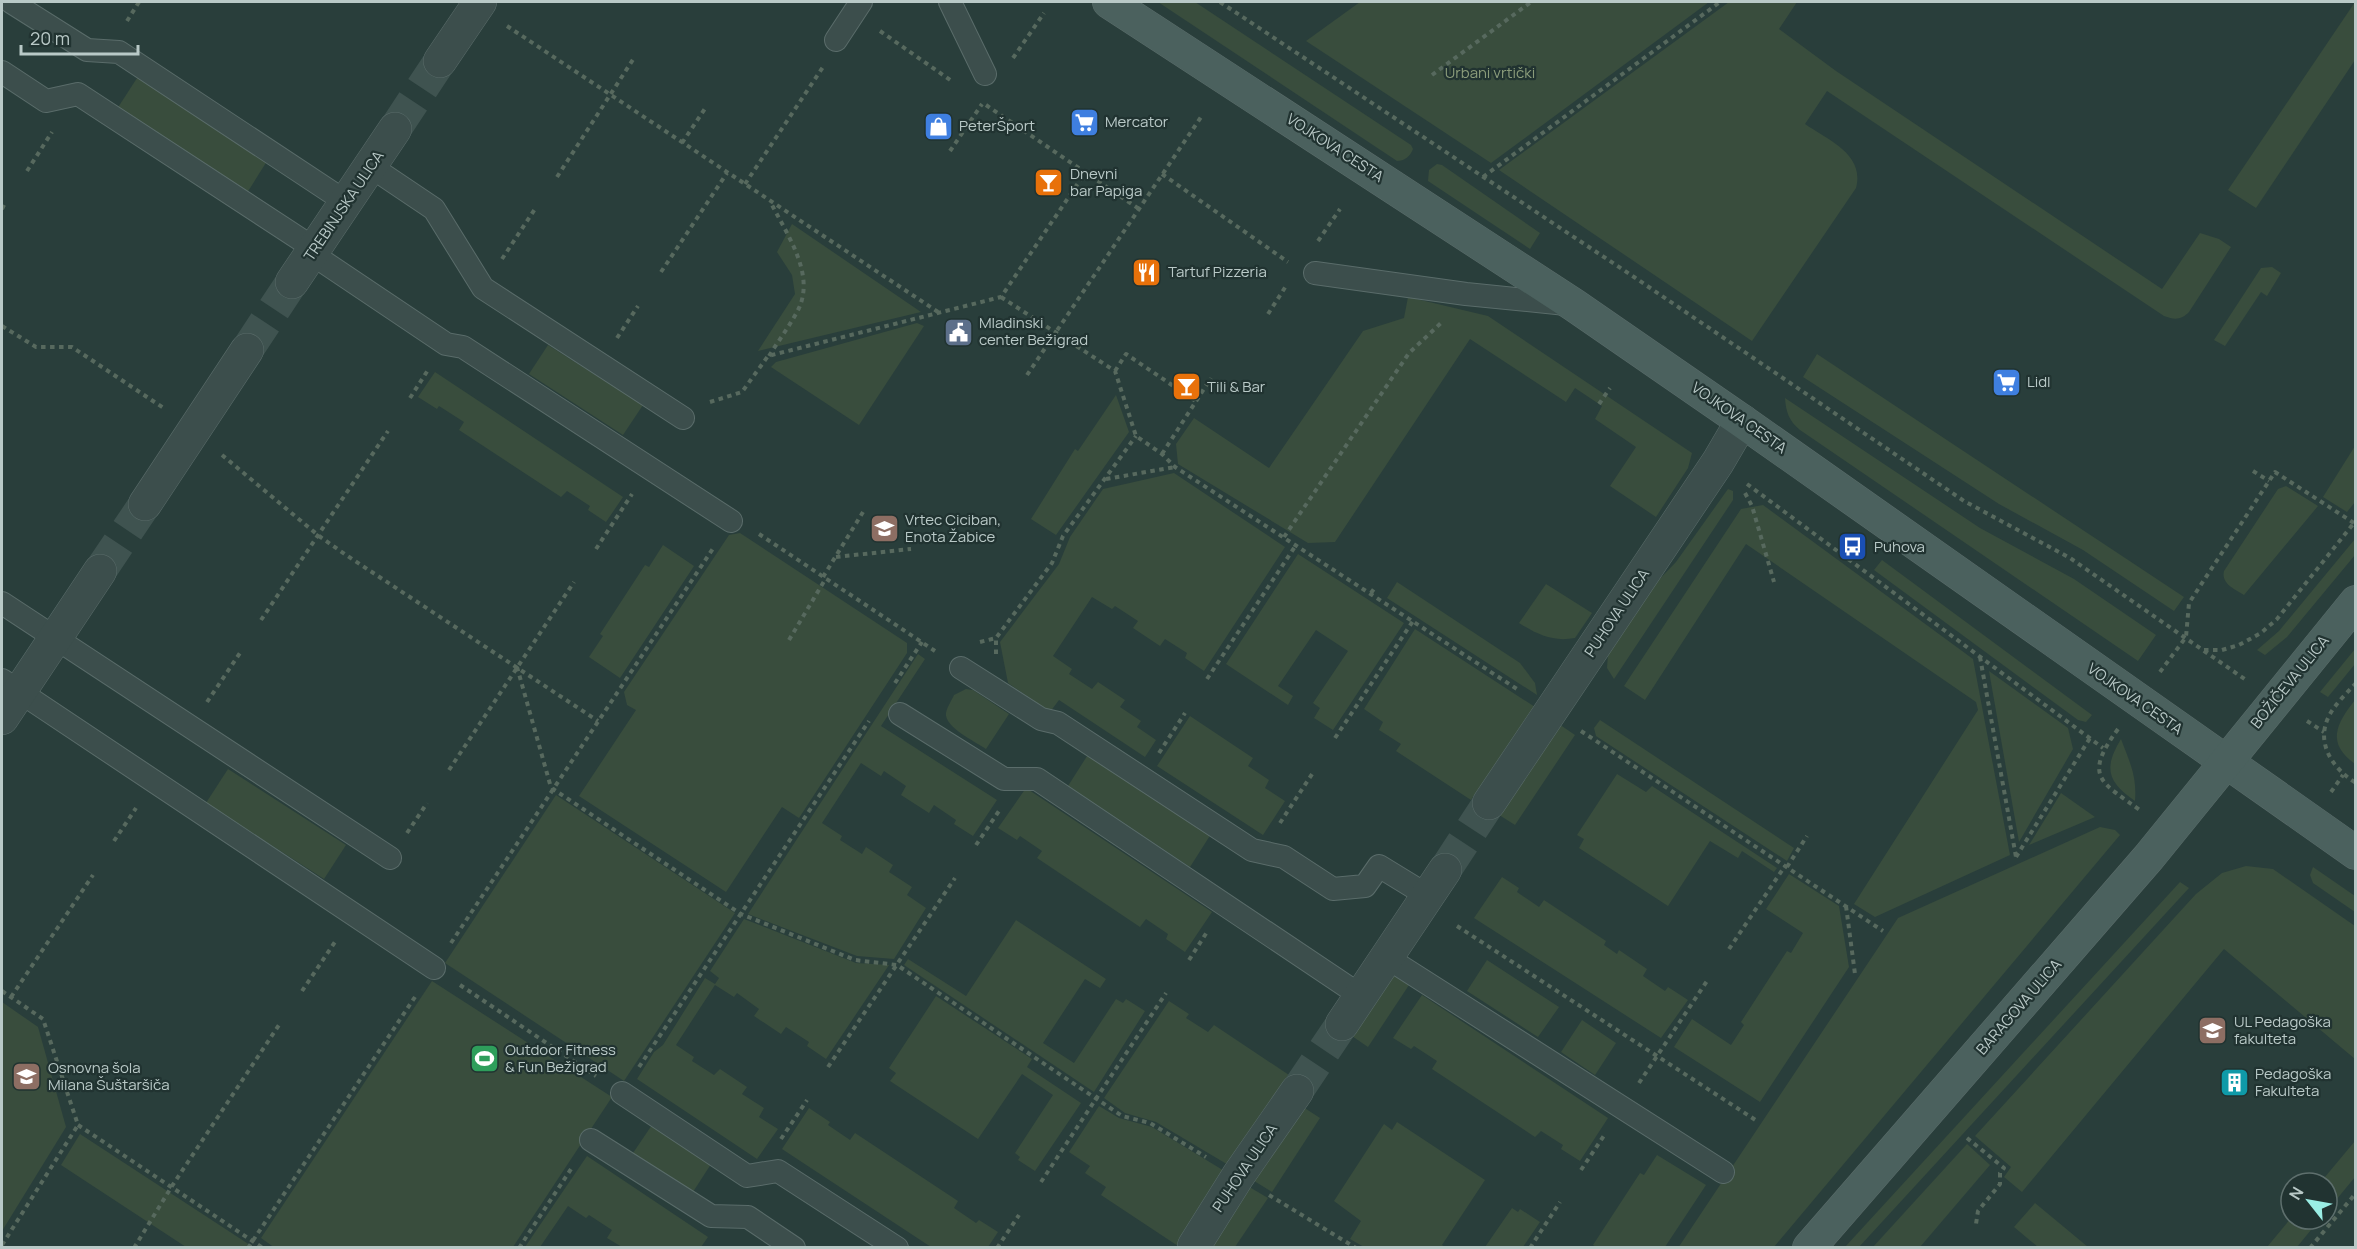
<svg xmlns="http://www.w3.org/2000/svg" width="2357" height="1249" font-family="Manrope,sans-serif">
	<rect width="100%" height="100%" fill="#293e3b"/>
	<g fill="#394d3d">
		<path d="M1158,2H1195L1411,145L1413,149C1410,157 1404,161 1397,161Z"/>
		<path d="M1360,2H1709L1491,163L1306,41Z"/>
		<path d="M1729,2H1797L1779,29L1836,71L2162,289L2200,233L2219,239L2231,247L2189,312C2181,320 2175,320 2164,316L1827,91L1805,124C1828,140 1865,154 1856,188L1752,341L1499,170Z"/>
		<path d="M2355,2V60L2256,208L2228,190Z"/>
		<path d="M139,75L269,158L247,193L117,109Z"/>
		<path d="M1437,164L1442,165L1540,233L1530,249L1428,181L1429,170Z"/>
		<path d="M792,224L921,312L758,351L795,294L792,275L777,252Z"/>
		<path d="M2272,267L2281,273L2267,296L2261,292L2225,346L2214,340L2261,268Z"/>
		<path d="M1408,297L1488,316L1692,453L1688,468L1656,517L1610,486L1636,447L1595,419L1602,406L1575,388L1566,402L1470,339L1335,542L1308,543L1178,464L1176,444L1194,418L1269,468L1363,331L1404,318Z"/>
		<path d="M917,323L924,326L859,425L771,367L776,362Z"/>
		<path d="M548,345L643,405L623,435L529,374Z"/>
		<path d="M1817,354L2184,597L2174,611L2083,550L1999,504L1803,377Z"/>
		<path d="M435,372L623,497L606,522L588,510L590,506L567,491L561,497L459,430L464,422L439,406L437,409L418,397Z"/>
		<path d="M1116,395L1129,432L1056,535L1031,519L1075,449L1078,451Z"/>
		<path d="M1785,398L1980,528L2074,579L2156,635L2138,661L1800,430C1789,421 1786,412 1785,398Z"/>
		<path d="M2355,446V502L2347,512L2323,497Z"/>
		<path d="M1174,473L1285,547L1204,671L1185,658L1187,653L1165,639L1160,646L1133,628L1138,621L1115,606L1112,609L1092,597L1053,656L1072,669L1069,674L1092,689L1098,682L1125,700L1120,707L1141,721L1137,727L1156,740L1145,757L1059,700L1050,712L1008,683L1000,642L1059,564L1070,537L1103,489Z"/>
		<path d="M2286,486L2318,506L2244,595C2235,589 2221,584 2224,571L2278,489Z"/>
		<path d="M1728,489L1733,491V500L1614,679L1607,668L1608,654L1651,588L1676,562Z"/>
		<path d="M1763,505L1973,659L2010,855L1875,917L1854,904L1978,710L1976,702L1746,544L1645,700L1624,686L1741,509Z"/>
		<path d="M740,533L907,643V653L799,818L782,807L726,892L579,796L636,710L627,705L624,692L729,535Z"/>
		<path d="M2355,539V555L2287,637L2265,655L2257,650L2279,631Z"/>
		<path d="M663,545L694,566L620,678L589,657L603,636L600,634L645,565L649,567Z"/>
		<path d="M1298,554L1404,623L1333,730L1314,718L1320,708L1313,703L1348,651L1316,630L1278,686L1293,696L1288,705L1226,664Z"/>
		<path d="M1882,560L2092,715L2086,722L2078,720L1874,570Z"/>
		<path d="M1397,582L1520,663L1535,683L1537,695L1387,598Z"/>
		<path d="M1546,584L1592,613L1575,638C1553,642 1538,635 1519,623Z"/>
		<path d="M1415,629L1535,707L1471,800L1396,751L1401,744L1379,730L1383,722L1364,709Z"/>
		<path d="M2355,649V664L2328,697L2320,692Z"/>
		<path d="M918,654L925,659L881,726L997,800L973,836L954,824L956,820L934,805L929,813L901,795L906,786L884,771L881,776L861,763L822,823L842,836L840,840L862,854L866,847L893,865L889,872L912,887L907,895L926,908L894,959L857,956L748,914Z"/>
		<path d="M1989,671L2068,728L2073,749L2019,842Z"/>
		<path d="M966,689L973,690L1009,714L986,749C976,742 944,727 946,713C947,707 952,700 954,695Z"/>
		<path d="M2355,700V764C2326,743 2336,724 2355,700Z"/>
		<path d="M1190,716L1253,758L1248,766L1269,780L1265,788L1285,801L1263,835L1157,766Z"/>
		<path d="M1600,720L1794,848L1787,861L1596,736L1594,728Z"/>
		<path d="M1556,722L1575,735L1515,825L1496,813Z"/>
		<path d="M2121,739C2130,763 2137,776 2135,801C2108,782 2103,769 2121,739Z"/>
		<path d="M1089,753L1211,834L1190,867L1068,786Z"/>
		<path d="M228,769L346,845L324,879L206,803Z"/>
		<path d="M1617,774L1646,792L1652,786L1777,868L1774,872L1742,851L1738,858L1710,841L1668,906L1579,848L1584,839L1577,835Z"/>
		<path d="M1026,788L1212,912L1185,952L1166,939L1168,934L1146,919L1140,927L1037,858L1042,851L1020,836L1017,840L998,828Z"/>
		<path d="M2061,793L2095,817L2029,845Z"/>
		<path d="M556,795L735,913L624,1081L445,963Z"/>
		<path d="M2100,827L2115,830L2120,835L1774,1247L1678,1248L1898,918Z"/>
		<path d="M2246,866L2273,869L2355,926V1059L2224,949L2022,1192L2004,1177L2011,1167L1975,1136L2196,894L2222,873Z"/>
		<path d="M2313,867L2355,896V912L2313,883L2310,875Z"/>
		<path d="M1789,874L1839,906L1849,967L1760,1102L1674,1047L1692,1019L1731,1045L1744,1025L1741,1022L1787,951L1791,953L1803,933L1766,909Z"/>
		<path d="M1502,877L1519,888L1517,892L1539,907L1544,900L1606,941L1604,945L1617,954L1619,950L1647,969L1643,976L1665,991L1668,987L1688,1000L1661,1038L1474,918Z"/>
		<path d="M2180,882L2189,888L1859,1247H1845Z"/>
		<path d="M744,919L856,963L889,965L826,1059L807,1046L809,1042L786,1027L781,1034L754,1016L759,1009L737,993L734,997L715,985L676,1045L694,1057L692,1061L714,1075L720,1069L747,1087L742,1094L764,1108L759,1117L778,1129L757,1159L637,1079L654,1052L663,1045L705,978L715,984L719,978L710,971Z"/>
		<path d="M1016,920L1106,979L1100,988L1085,979L1043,1043L1074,1063L1116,999L1123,1003L1126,999L1145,1011L1094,1092L904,965L908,959L966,996Z"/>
		<path d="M1487,960L1559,1007L1538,1037L1467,991Z"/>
		<path d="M1389,972L1409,985L1368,1047L1349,1034Z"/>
		<path d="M432,981L612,1097L513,1247L275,1248L261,1238Z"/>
		<path d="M1422,995L1608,1118L1580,1161L1561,1149L1563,1145L1541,1131L1535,1137L1432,1069L1437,1061L1414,1046L1411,1049L1393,1038Z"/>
		<path d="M936,996L1032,1059L1027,1067L1081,1103L1035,1171L1018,1160L1020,1157L1015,1153L1053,1095L1022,1074L978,1139L890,1081L896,1073L889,1068Z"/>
		<path d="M1169,1001L1189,1014L1186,1018L1208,1032L1214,1025L1289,1075L1230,1166L1156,1122L1125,1113L1104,1098Z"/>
		<path d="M2,1002L38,1027L66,1127L2,1231Z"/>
		<path d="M1582,1020L1616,1043L1595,1075L1561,1052Z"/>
		<path d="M1300,1105L1320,1118L1272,1192L1251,1179Z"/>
		<path d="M1099,1106L1119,1118L1152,1127L1226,1172L1178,1246L1101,1195L1106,1187L1085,1173L1090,1166L1069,1152Z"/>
		<path d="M809,1108L830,1122L828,1125L850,1140L855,1133L958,1201L954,1208L976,1223L979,1220L998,1232L988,1247H931L782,1149Z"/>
		<path d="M654,1122L713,1161L691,1195L631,1156Z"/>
		<path d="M1397,1122L1485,1180L1442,1245L1445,1247H1364L1350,1239L1361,1221L1334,1201L1384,1124L1392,1130Z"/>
		<path d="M80,1134L253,1247H186L61,1165Z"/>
		<path d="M2355,1141V1177L2327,1211V1183H2320Z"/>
		<path d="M1967,1144L1990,1165L1920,1247H1873Z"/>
		<path d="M1657,1155L1706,1185L1665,1247H1596L1593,1245L1640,1173L1644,1175Z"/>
		<path d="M587,1156L708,1237L701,1247H622L607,1238L612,1230L589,1215L586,1218L568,1206L540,1247H525Z"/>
		<path d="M1246,1185L1268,1198L1235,1247H1213L1208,1244Z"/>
		<path d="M2035,1203L2088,1247H2038L2014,1227Z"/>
		<path d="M1512,1208L1518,1212L1520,1209L1540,1222L1523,1247H1485Z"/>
		<path d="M2291,1218L2320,1219L2297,1247H2267Z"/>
	</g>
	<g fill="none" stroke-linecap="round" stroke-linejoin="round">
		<g stroke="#3f5350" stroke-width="33" stroke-dasharray="33 16" stroke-linecap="butt">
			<path d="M395,129L440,61"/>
			<path d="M247,350L292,282"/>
			<path d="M100,571L145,504"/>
			<path d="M1445,870L1489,803"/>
			<path d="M1297,1091L1342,1024"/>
		</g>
		<defs>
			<g id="lane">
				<path d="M11,2L87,50L119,52L346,202"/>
				<path d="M950,2L985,74"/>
				<path d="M836,40L861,2"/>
				<path d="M2,72L46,101L78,94L315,249"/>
				<path d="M370,166L434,209L483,288L683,418"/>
				<path d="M312,254L446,344L463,347L731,521"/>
				<path d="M1315,273L1466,294L1566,304"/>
				<path d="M2,603L390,858"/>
				<path d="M961,668L1041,719L1058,723L1252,850L1284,857L1333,889L1365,886L1379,866L1428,896"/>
				<path d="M2,680L434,968"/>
				<path d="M900,714L1004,779H1037L1361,996"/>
				<path d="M1386,957L1723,1172"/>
				<path d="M622,1093L747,1176L778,1171L897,1248"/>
				<path d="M591,1140L711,1216L748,1217L794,1248"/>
			</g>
			<g id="street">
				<path d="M440,61L480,2"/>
				<path d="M292,282L395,129"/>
				<path d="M145,504L247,350"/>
				<path d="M2,718L100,571"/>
				<path d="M1489,803L1718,462L1742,421"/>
				<path d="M1342,1024L1445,870"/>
				<path d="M1194,1246L1238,1176L1297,1091"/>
			</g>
			<g id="secondary">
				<path d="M1109,2L1574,305L1742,421L2356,853"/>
				<path d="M1809,1248L2149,857L2356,602"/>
			</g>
		</defs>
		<use href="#lane" stroke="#5a6c6a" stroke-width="24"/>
		<use href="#street" stroke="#5a6c6a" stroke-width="34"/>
		<use href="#secondary" stroke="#5a6c6a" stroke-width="34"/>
		<g stroke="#57695e" stroke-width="4" stroke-dasharray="4.5 4.5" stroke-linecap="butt">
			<path d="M1220,2L1634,277L1964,501L2070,558L2246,680"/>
			<path d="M127,21L139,2"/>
			<path d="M507,26L938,312"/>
			<path d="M880,31L953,82"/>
			<path d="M1013,58L1044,13"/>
			<path d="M1432,75L1531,2"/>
			<path d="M986,105L1139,209"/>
			<path d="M682,143L706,107"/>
			<path d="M950,151L982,104"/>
			<path d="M27,171L52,132"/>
			<path d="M1162,174L1288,262"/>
			<path d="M557,177L634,58"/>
			<path d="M1483,177L1720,2"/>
			<path d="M745,184L823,67"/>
			<path d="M2,209L5,203"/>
			<path d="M1318,241L1340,209"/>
			<path d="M502,259L535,209"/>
			<path d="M661,272L727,173"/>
			<path d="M1001,297L1115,371L1136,436L1162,454L1175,467L1520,691"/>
			<path d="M1268,314L1286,286"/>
			<path d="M2,326L36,347H72L165,409"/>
			<path d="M617,338L638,306"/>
			<path d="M769,356C779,340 791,324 799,308C815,273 786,233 771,203"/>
			<path d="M1115,371L1126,354L1197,402"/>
			<path d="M1027,375L1201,117"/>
			<path d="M410,398L428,370"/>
			<path d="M710,402L742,392L768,356L1001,297L1085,173"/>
			<path d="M1599,404L1610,388"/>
			<path d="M1162,454L1211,378"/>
			<path d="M222,455L319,536L346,555L598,721"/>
			<path d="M2253,471L2269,481"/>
			<path d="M1106,479L1175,467"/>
			<path d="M1747,484L2103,748"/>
			<path d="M1745,493L1752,506L1774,582"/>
			<path d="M759,534L935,651"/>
			<path d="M1284,537L1409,353L1441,323"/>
			<path d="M596,549L632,494"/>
			<path d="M836,557L911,549"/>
			<path d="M1845,557L1855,545"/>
			<path d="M823,577L863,512"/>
			<path d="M1371,593L1376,586"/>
			<path d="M261,620L388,431"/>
			<path d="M789,640L826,578"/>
			<path d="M980,642L996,638L1052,563L1063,536L1136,436"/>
			<path d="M2204,650H2222L2239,645L2261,633L2277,619L2354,523"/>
			<path d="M996,654V638"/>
			<path d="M1980,657L2016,857"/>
			<path d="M517,667L550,784L553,789L741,914L855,960L897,965L1122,1116L1150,1123L1206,1157"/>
			<path d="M2160,672L2186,637L2189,603L2275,472L2354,523"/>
			<path d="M1207,679L1296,545"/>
			<path d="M895,683L922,642"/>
			<path d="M2356,683C2347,693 2335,704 2329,716C2315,743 2333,769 2356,783"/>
			<path d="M207,702L240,653"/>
			<path d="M2307,721L2324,732"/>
			<path d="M2118,729C2082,778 2102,782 2141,811"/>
			<path d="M1581,731L1883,931"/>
			<path d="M1335,738L1413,621"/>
			<path d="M1159,753L1185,713"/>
			<path d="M449,770L574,582"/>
			<path d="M2331,792L2343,775"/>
			<path d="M1280,823L1314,771"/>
			<path d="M407,833L427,803"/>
			<path d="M114,841L136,808"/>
			<path d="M976,845L1001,808"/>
			<path d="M2016,857L2090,738"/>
			<path d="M1787,867L1807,836"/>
			<path d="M1846,906L1855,974"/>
			<path d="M1457,926L1757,1121"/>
			<path d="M451,943L714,547"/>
			<path d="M1729,949L1785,866"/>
			<path d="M1189,960L1207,932"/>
			<path d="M460,985L596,1076"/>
			<path d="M2,991L43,1019L78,1125"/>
			<path d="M302,991L337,939"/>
			<path d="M11,997L93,875"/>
			<path d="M639,1067L869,721"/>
			<path d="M828,1067L955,878"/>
			<path d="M1639,1083L1707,981"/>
			<path d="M78,1125L263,1248"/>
			<path d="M1967,1138L2004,1168L2000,1173V1184L1978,1211L1976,1224"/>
			<path d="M781,1139L807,1100"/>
			<path d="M1581,1170L1605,1134"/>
			<path d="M1041,1182L1166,993"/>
			<path d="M1269,1195L1356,1248"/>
			<path d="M2,1245L78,1125"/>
			<path d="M134,1248L172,1186L279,1025"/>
			<path d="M248,1248L417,994"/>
			<path d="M519,1248L573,1166"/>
			<path d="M997,1248L1019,1215"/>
			<path d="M1530,1248L1560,1202"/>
			<path d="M2310,1248L2356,1193"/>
		</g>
		<use href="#lane" stroke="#3c4e4c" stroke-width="22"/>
		<use href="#street" stroke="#3c4e4c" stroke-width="33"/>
		<use href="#secondary" stroke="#4b615e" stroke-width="33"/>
	</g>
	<defs>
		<symbol id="supermarket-square" viewBox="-11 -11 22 22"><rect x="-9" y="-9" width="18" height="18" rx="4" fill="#3f7fe0" stroke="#213331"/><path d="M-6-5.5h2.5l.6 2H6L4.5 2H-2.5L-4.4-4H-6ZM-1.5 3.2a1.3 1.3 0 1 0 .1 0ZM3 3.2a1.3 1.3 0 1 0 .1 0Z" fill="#fff"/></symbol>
		<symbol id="shop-square" viewBox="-11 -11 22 22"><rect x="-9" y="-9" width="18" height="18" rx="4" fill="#3f7fe0" stroke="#213331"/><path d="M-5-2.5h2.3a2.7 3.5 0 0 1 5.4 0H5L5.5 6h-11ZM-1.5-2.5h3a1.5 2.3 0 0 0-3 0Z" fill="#fff"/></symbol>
		<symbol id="bar-square" viewBox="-11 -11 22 22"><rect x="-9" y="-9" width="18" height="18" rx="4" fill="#e8710a" stroke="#213331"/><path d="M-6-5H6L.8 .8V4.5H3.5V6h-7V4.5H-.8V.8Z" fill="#fff"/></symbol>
		<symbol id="restaurant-square" viewBox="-11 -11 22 22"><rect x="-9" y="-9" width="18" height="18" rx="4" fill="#e8710a" stroke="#213331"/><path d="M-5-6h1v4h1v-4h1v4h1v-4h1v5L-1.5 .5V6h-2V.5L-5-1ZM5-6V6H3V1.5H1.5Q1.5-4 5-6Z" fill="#fff"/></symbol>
		<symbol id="civic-square" viewBox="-11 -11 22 22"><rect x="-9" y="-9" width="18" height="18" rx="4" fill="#5c6f8a" stroke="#213331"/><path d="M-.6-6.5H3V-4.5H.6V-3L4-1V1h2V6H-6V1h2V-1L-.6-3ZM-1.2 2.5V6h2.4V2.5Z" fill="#fff"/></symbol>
		<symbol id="school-square" viewBox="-11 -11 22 22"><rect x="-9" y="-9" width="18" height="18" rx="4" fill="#8d6e63" stroke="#213331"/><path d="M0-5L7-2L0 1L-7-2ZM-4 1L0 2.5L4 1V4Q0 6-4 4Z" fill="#fff"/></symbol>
		<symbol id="bus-square" viewBox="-11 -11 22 22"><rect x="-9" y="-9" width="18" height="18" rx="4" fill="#1a4fb4" stroke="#213331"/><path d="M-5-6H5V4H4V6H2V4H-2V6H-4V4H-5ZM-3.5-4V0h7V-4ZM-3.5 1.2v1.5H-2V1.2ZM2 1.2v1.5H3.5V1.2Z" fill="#fff"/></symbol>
		<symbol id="university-square" viewBox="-11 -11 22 22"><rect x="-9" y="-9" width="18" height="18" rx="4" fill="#8d6e63" stroke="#213331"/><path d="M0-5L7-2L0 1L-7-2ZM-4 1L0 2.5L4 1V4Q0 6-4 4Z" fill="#fff"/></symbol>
		<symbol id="stadium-square" viewBox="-11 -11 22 22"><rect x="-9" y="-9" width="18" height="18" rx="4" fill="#2e9e5b" stroke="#213331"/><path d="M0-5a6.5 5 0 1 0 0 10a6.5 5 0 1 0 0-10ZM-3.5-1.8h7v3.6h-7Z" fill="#fff"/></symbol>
		<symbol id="building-square" viewBox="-11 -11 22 22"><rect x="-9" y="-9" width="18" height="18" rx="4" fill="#0f9aa8" stroke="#213331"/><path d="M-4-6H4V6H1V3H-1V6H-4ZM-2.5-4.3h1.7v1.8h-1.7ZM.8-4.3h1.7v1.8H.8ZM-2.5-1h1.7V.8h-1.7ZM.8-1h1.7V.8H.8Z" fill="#fff"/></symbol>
	</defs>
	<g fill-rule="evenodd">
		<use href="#supermarket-square" x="1068" y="106" width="33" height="33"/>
		<use href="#shop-square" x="922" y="110" width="33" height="33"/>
		<use href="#bar-square" x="1032" y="166" width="33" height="33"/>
		<use href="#restaurant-square" x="1130" y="256" width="33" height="33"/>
		<use href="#civic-square" x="942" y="316" width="33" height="33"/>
		<use href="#supermarket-square" x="1990" y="366" width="33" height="33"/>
		<use href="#bar-square" x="1170" y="370" width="33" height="33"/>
		<use href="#school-square" x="868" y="512" width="33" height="33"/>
		<use href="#bus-square" x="1836" y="530" width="33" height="33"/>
		<use href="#university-square" x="2196" y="1014" width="33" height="33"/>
		<use href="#stadium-square" x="468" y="1042" width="33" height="33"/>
		<use href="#school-square" x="10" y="1060" width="33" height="33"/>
		<use href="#building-square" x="2218" y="1066" width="33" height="33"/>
	</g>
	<g text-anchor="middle" stroke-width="4.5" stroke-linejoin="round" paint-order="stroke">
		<g font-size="15" fill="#8b9c7a" stroke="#213331">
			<text x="1490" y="78">Urbani vrtički</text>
		</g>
		<g font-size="15" fill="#b9c9c7" stroke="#213331" text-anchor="start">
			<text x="1105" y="127">Mercator</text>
			<text x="959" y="131">PeterŠport</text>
			<text x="1070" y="179">Dnevni<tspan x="1070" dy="17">bar Papiga</tspan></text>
			<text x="1168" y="277">Tartuf Pizzeria</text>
			<text x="979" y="328">Mladinski<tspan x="979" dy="17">center Bežigrad</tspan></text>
			<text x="2027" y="387">Lidl</text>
			<text x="1207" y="392">Tili &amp; Bar</text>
			<text x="905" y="525">Vrtec Ciciban,<tspan x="905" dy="17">Enota Žabice</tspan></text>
			<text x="1874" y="552">Puhova</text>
			<text x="2234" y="1027">UL Pedagoška<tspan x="2234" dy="17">fakulteta</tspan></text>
			<text x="505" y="1055">Outdoor Fitness<tspan x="505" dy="17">&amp; Fun Bežigrad</tspan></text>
			<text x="48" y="1073">Osnovna šola<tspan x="48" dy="17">Milana Šuštaršiča</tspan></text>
			<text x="2255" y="1079">Pedagoška<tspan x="2255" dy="17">Fakulteta</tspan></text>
		</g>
		<g font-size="15" fill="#b9c9c7" stroke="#213331">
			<text transform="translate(1335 148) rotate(33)" y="5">VOJKOVA CESTA</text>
			<text transform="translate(344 206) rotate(-56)" y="5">TREBINJSKA ULICA</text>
			<text transform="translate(1739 418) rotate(35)" y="5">VOJKOVA CESTA</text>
			<text transform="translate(1617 613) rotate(-56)" y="5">PUHOVA ULICA</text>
			<text transform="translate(2290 682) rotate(-51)" y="5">BOŽIČEVA ULICA</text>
			<text transform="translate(2135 699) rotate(35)" y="5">VOJKOVA CESTA</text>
			<text transform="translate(2019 1007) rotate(-49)" y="5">BARAGOVA ULICA</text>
			<text transform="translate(1245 1168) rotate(-56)" y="5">PUHOVA ULICA</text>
		</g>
	</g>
	<rect width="2357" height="1249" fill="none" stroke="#b9c9c7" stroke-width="6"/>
	<g transform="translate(2309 1201) rotate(301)"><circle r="28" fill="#213331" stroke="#5e6f6d" stroke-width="1.5"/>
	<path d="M0-4.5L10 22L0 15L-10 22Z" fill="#9aede4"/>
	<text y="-9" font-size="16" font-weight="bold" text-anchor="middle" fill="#b9c9c7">N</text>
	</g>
	<path d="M21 45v9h117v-9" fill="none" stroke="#b9c9c7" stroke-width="3"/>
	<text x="30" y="45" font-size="18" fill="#b9c9c7" stroke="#213331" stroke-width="4.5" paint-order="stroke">20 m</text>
</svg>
